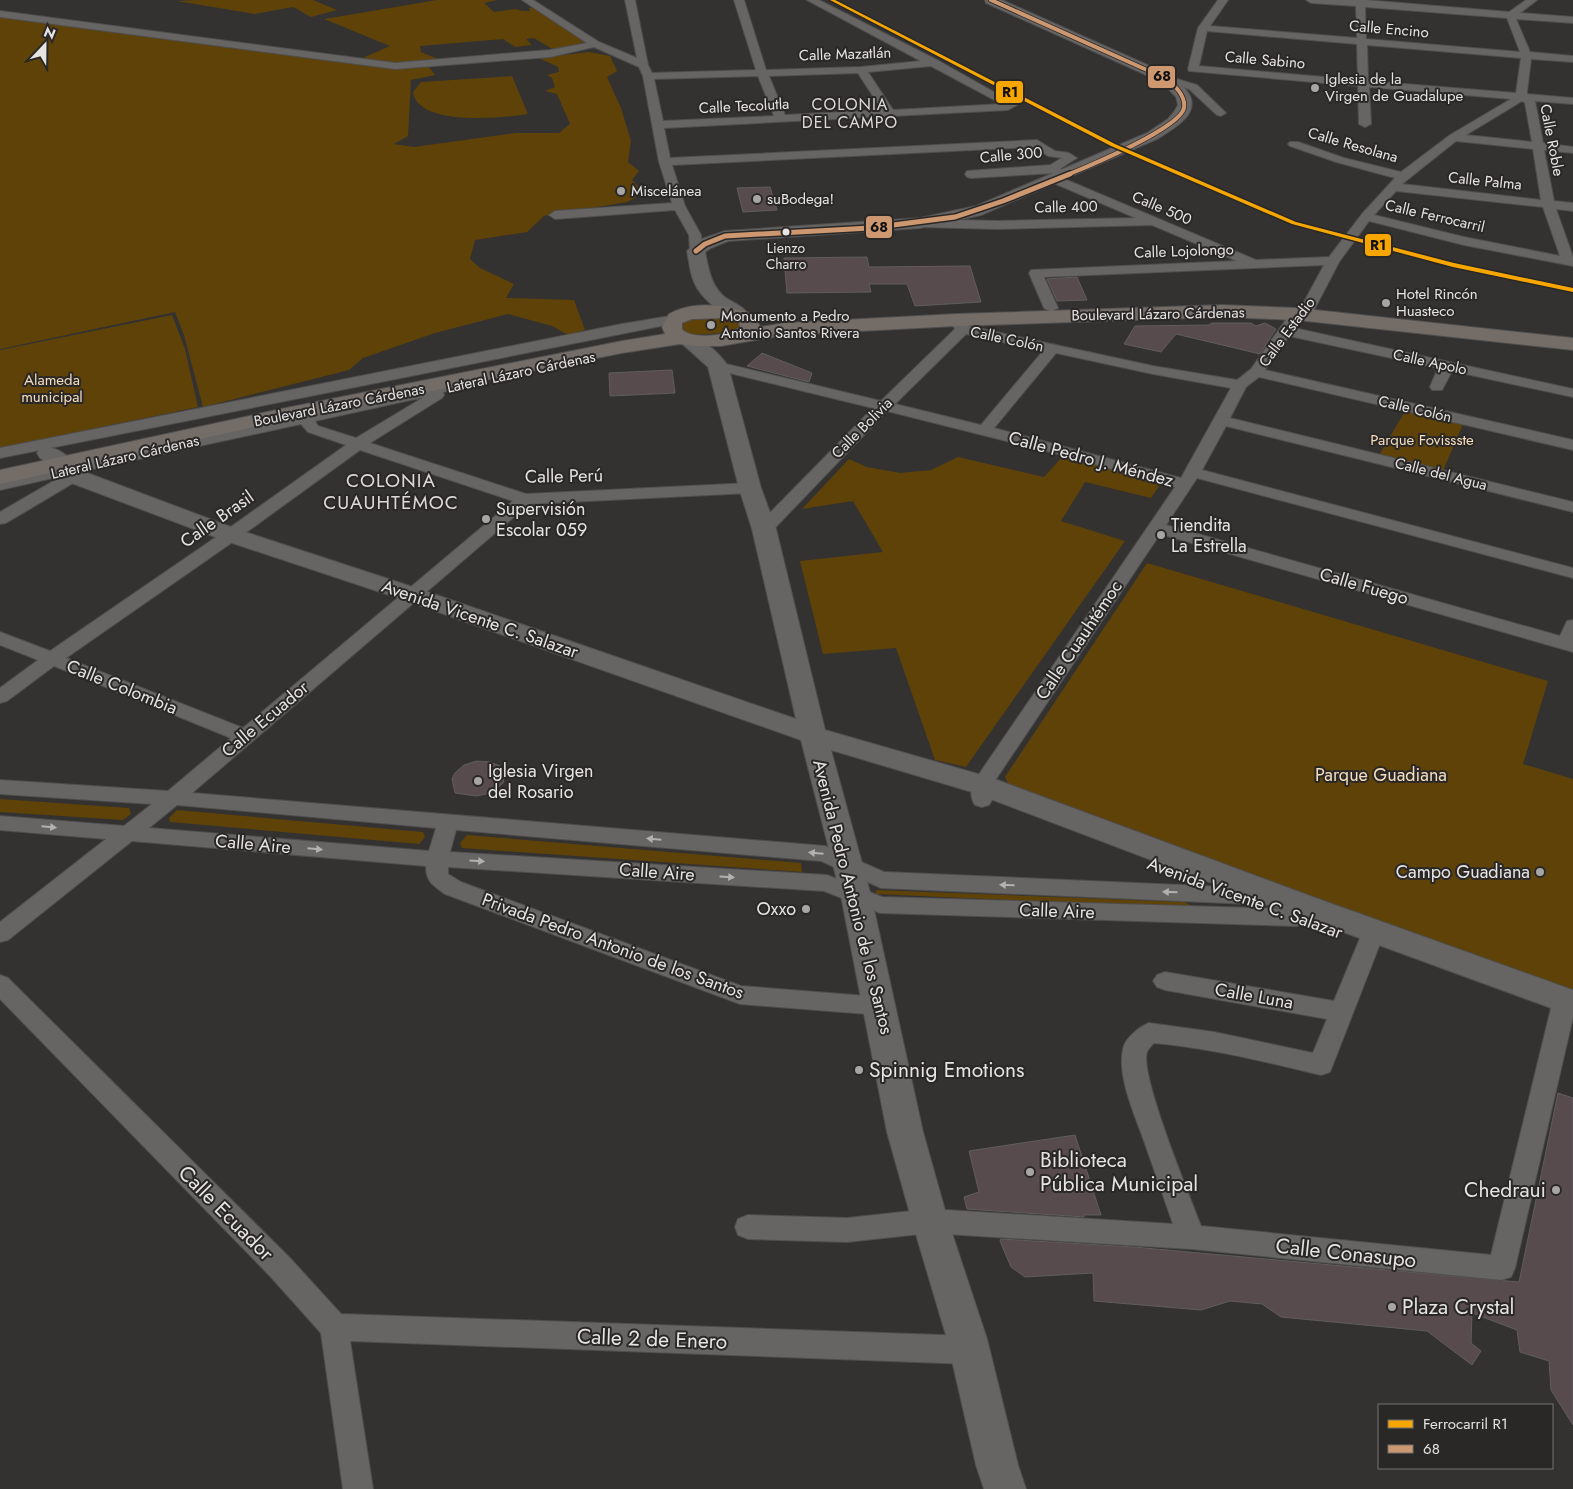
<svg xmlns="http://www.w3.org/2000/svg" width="1573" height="1489" font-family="Jost,sans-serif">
	<rect width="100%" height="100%" fill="#333231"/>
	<g fill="#5e4208">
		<path d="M194,0H313L337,10L311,17L293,7L255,14L177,1Z"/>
		<path d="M437,0H498L484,3L494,12L516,9L522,11H530L529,8L535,7L571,31L588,46L554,50L534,38L526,39L532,45L515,47L503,39L420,46L421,52L443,61L429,67L435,75L411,80L408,136L394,144L414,147L516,133H559L570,124L557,94L545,91L555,87L552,78L547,75L559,72L558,67L539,58L589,52L610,56L617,71L607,77L621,108L631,141L628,162L639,171L632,180L644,193L627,202L544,216L527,232L475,240L470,259L480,268L514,284L506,298L574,300L585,330L568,335L552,326L508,314L435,333L363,358L349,370L203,407L184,335L175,312L0,349V15L356,61L390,46L324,19Z"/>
		<path d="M512,76L528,114C503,118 418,127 413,92L421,82Z"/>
		<path d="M172,315L185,349L198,407L0,448V350Z"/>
		<path d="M727,317L739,320L742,326C731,334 697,336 683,333L678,324L684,320Z"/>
		<path d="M1407,408L1464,422L1442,473L1378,457Z"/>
		<path d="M1064,455L1162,482L1151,498L1085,482L1061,521L1125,541L966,767L935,760L896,648L823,654L800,561L883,552L853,501L802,509L849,459L867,467L900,473L931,470L958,457L1044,477Z"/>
		<path d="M1147,563L1548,681L1523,764L1573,779V990L1010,788L1005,777Z"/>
		<path d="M0,799L129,808L131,814L123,820L0,812Z"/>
		<path d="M177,810L423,832L425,837L419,844L170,822L169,818Z"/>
		<path d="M467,835L801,863L802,872L462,848L460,843Z"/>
		<path d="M876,890L1184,902L1199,909L876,894Z"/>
	</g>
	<g fill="#584b4d" stroke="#5f5d5e">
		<path d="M770,187L777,210L743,212L737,188Z"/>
		<path d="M867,257L869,267L970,266L981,302L915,306L907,284H869L871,292L787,293L784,258Z"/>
		<path d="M1077,277L1087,300L1057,301L1047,279Z"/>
		<path d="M1212,323H1251L1256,326L1265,323L1276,329L1260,354L1176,334L1161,352L1124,344L1135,326L1209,325Z"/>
		<path d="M762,353L812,373L809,382L747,366Z"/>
		<path d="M672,370L675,393L610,396L609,373Z"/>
		<path d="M477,761L490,762L500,766L505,774L503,783L494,791L486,794L476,796L455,793L452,779L455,773L464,765Z"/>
		<path d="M1558,1093L1573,1098V1425L1551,1390L1549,1361L1520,1352L1517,1330L1472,1313L1471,1343L1481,1351L1472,1365L1427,1331L1281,1317L1262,1304L1230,1301L1201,1310L1094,1301L1093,1273L1025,1277L1011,1267L1000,1241L1001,1239L1134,1247L1519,1282Z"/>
		<path d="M1075,1135L1101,1215H1084V1217L967,1209L964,1197L979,1192L969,1151Z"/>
	</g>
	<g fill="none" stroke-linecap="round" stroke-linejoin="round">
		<defs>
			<g id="street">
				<path d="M522,0H533L599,42L637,58L625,0H635L648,65L652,73L756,70L734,0H744L766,70L861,67L921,61L807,0H819L939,61L1017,105L1008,110L664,128L670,158L1037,140L1055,151L1069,153L1077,158L1061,168L1060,171L1056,173L971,178L967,177L965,174L967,171L1050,165L1062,158L1048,156L1035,147L672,165L685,206L701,235L702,251L696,255L690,251L689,235L675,210L555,219L549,215L555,211L672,203L659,162L643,76L639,67L594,47L550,57L395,69L0,17V11L395,63L550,50L587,43ZM931,66L1002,104L893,110L868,72ZM858,73L882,110L785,115L769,76ZM758,76L774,116L663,121L654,79Z"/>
				<path d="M1218,0H1228L1210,26L1357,38L1356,6L1311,3L1306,0H1365L1509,12L1526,0H1537L1520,13L1573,17V23L1516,19L1530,52L1573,56V62L1531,59L1527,92V94L1573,98V104L1535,101L1543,143L1573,147V153L1544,150L1554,201L1573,203V211L1556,209L1573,257V266L1464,245L1369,221L1339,262L1314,310L1302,317L1294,328L1573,389V397L1452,371L1442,390H1432L1430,387L1438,368L1289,336L1265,370L1573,440V450L1259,377L1246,387L1230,418L1573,502V512L1226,426L1202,470L1573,568V578L1197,478L1166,525L1560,636L1567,621L1573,620V652L1160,534L992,785V800L989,805L982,807L975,805C970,798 970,787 975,780L1175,487L1062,455L887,411L770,533H758L756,529L758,525L873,408L713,369L711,366L713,363L718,362L881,401L955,329L949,320L956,316L961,317L968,326L1153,366L1237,380L1251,369L1292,311L1303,304L1324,265L1044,277L1058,308L1051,312L1044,308L1029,273L1031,270L1237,261L1152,225L998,229L920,227L914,223L920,219L998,221L1136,218L1051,182L1049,179L1055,175L1256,260L1329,257L1362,214L1395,178L1336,162L1290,146L1288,144L1290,142H1298L1344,158L1401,172L1450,135L1511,99L1369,87L1371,124L1365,127L1359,124L1358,86L1189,71L1188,69L1198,28ZM1365,7L1507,18L1520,52L1366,39ZM1207,31L1357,44L1358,80L1199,66ZM1367,45L1521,58L1516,93L1368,81ZM1522,101L1525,103L1532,142L1466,135ZM1456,141L1533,149L1541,200L1402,184ZM1396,191L1543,207L1560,256L1464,237L1374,215ZM966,334L1043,351L981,425L895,404ZM1056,353L1153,374L1231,388L1181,478L994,428Z"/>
				<path d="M1167,76L1197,85L1226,113L1221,116L1217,115L1189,89L1163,81L1162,79Z"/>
				<path d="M676,315L683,319L681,322L0,458V448L622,324Z"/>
				<path d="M447,383L452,384L454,387L452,390L443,392L444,395L442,398L370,443L526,494L750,483L756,485L758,488L756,491L750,493L529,504L192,793L825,846L884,872L1272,889L1280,891L1283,897L1280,903L1272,905L881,888L821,861L456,830L450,852L827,875L882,897L1289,909L1294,899L1302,897L1310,899L1313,905L1305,924L1297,926L880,913L824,891L448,867V874L461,882L741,986L880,997L888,999L892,1006L888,1013L880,1015L740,1004L732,1001L445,894C433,885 426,882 426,866L132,841L8,940L0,942V922L106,839L0,830V816L124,826L152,804L0,794V780L168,791L231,738L54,666L7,701L0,703V688L38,660L0,645V632L50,651L225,531L346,445L308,432L301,424L79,472L82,476L80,479L6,523L0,524V512L62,476L0,490V480ZM424,397L356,438L318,426L315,421ZM360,450L513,501L243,728L66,658L237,539ZM177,805L436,828L429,851L149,828Z"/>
				<path d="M1374,923L1382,925L1385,931L1330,1072L1321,1075C1266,1062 1211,1048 1154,1043C1152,1045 1148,1049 1147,1052C1139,1074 1190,1197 1201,1226L1491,1255L1553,1000L1557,993L1565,991L1573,993V1017L1515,1268L1511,1277L1501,1280L1191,1249L930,1233L847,1242L748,1239L738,1235L735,1227L738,1219L748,1215L847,1218L930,1209L1173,1224C1163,1196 1154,1169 1144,1141C1135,1115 1117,1077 1123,1049C1125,1038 1139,1027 1149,1023L1214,1032L1313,1053L1327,1019L1165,990L1157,987L1153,981L1157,975L1165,972L1334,1001L1363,931L1366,925Z"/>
				<path d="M0,975L8,978L290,1258L341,1314L970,1336L980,1340L984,1350L980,1360L970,1364L350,1341L373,1489H343L321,1333L270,1276L0,999Z"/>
			</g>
			<g id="secondary">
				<path d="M985,0H1002L1172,76C1178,82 1187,89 1190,96C1199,116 1171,130 1157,139L981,215L920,228L728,241L711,248L705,252C709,270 711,287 726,298C734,303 743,306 748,314L746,318C728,322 700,298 694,282C690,273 689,261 687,251L699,240L725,231L920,218L976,206L1147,133L1168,119L1174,112L1178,105L1176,97L1162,82L986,3Z"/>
				<path d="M688,334C703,338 719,353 728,366L761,488L776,529L825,730L992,778L1313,897L1573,990V1016L1291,913L972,792L831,750L871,896L923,1132L948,1221L987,1339L1018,1465L1026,1489H984L976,1465L947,1339L912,1221L887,1132L841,896L801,740L404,600L223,540L66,481L56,469L40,458L37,453L40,448C58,444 71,459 82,471L239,530L422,590L796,719L752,529L739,488L708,367L678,340L681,336Z"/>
			</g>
			<path id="primary" d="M1222,305L1297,308L1573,338V350L1297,320L1222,317L956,326L785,335L721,346H694L680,344L622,353L281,421L0,484V470L281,409L622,341L665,334L662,327L669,314C694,300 730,305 755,315L760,327L785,323L956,314ZM728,318L739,322L740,327C730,336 690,340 682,329V323L692,319Z"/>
		</defs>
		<use href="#street" stroke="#4f4e4e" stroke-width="2"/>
		<use href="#secondary" stroke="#4f4e4e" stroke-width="2"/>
		<use href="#primary" stroke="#4f4e4e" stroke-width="2"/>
		<use href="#street" fill="#666564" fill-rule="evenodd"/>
		<use href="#secondary" fill="#666564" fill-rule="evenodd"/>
		<use href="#primary" fill="#746d67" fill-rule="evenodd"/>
		<defs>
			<path id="bus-1-far1" d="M991,0L1167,79C1175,86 1186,96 1184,108C1180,128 1089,166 1067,175"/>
			<path id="bus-1" d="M696,251L705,244L725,236L870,228L955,217L1003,201L1070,174"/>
		</defs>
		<use href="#bus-1-far1" stroke="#2a2727" stroke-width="5.5"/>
		<use href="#bus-1" stroke="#2a2727" stroke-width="8"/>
		<use href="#bus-1-far1" stroke="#cd976f" stroke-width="4"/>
		<use href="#bus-1" stroke="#cd976f" stroke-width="5"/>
		<defs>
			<path id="rail-1" d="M830,0H835L1115,144L1296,222L1454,263L1573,288V292L1453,267L1292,224L1111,146Z"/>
		</defs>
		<use href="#rail-1" stroke="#2a2727" stroke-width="3"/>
		<use href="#rail-1" fill="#f7a600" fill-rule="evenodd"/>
	</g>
	<defs><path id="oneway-solid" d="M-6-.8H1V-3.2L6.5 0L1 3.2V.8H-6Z" transform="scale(1.25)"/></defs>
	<g fill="#b3b1b0">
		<use href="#oneway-solid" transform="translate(49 827) rotate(5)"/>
		<use href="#oneway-solid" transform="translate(654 839) rotate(-175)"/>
		<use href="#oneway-solid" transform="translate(315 849) rotate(5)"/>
		<use href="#oneway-solid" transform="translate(816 853) rotate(-175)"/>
		<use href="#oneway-solid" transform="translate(477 861) rotate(4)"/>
		<use href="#oneway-solid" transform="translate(727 877) rotate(4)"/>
		<use href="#oneway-solid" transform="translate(1007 885) rotate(-178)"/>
		<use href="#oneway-solid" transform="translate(1170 892) rotate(-178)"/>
	</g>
	<g fill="#a7a6a5" stroke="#2a2727" stroke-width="2">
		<circle cx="1315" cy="88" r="5"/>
		<circle cx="621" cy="191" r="5"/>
		<circle cx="757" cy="199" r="5"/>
		<circle cx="1386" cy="303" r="5"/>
		<circle cx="711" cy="325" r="5"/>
		<circle cx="486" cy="519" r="5"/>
		<circle cx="1161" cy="535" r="5"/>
		<circle cx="478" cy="781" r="5"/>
		<circle cx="1540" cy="872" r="5"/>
		<circle cx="806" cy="909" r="5"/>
		<circle cx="859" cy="1070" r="5"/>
		<circle cx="1030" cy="1172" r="5"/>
		<circle cx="1556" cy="1190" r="5"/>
		<circle cx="1392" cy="1307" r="5"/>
	</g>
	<circle fill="#e6e4e3" stroke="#2a2727" stroke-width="2" cx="786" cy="232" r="4.5"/>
	<g text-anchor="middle" stroke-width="4" stroke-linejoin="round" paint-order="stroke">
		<g font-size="14" fill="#e6e4e3" stroke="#2a2727">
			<text x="786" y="253">Lienzo<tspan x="786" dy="16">Charro</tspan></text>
		</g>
		<g font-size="15" fill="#e6e4e3" stroke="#2a2727">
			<text transform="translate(1389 29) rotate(5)" y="5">Calle Encino</text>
			<text transform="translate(845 54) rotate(-2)" y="5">Calle Mazatlán</text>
			<text transform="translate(1265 60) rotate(5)" y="5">Calle Sabino</text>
			<text transform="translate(744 106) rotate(-3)" y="5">Calle Tecolutla</text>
			<text transform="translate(1552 140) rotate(79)" y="5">Calle Roble</text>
			<text transform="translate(1353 145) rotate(16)" y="5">Calle Resolana</text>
			<text transform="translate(1011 155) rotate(-5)" y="5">Calle 300</text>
			<text transform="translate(1485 181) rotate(6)" y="5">Calle Palma</text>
			<text transform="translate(1066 207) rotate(-1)" y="5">Calle 400</text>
			<text transform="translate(1162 208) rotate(23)" y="5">Calle 500</text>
			<text transform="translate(1435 216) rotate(13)" y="5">Calle Ferrocarril</text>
			<text transform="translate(1184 251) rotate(-2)" y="5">Calle Lojolongo</text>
			<text transform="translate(1158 314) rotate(-1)" y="5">Boulevard Lázaro Cárdenas</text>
			<text transform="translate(1287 332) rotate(-53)" y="5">Calle Estadio</text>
			<text transform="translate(1007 339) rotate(12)" y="5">Calle Colón</text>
			<text transform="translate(1430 362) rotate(12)" y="5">Calle Apolo</text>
			<text transform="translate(521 372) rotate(-12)" y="5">Lateral Lázaro Cárdenas</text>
			<text transform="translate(339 405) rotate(-11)" y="5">Boulevard Lázaro Cárdenas</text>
			<text transform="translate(1415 409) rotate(13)" y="5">Calle Colón</text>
			<text transform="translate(862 428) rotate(-45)" y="5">Calle Bolivia</text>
			<text transform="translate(125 457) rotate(-13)" y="5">Lateral Lázaro Cárdenas</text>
			<text transform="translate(1441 474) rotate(14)" y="5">Calle del Agua</text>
		</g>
		<g font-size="15" fill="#e6e4e3" stroke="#2a2727" text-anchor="start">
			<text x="1325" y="84">Iglesia de la<tspan x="1325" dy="17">Virgen de Guadalupe</tspan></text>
			<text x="631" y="196">Miscelánea</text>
			<text x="767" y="204">suBodega!</text>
			<text x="1396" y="299">Hotel Rincón<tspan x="1396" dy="17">Huasteco</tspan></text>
			<text x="721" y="321">Monumento a Pedro<tspan x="721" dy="17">Antonio Santos Rivera</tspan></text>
		</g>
		<g font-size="15" fill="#f6dfbf" stroke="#2a2727">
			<text x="52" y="385">Alameda<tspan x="52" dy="17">municipal</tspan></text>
			<text x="1422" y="445">Parque Fovissste</text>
		</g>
		<g font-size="16" letter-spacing="1" fill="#dddad9" stroke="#2a2727">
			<text x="850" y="110">COLONIA<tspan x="850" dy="18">DEL CAMPO</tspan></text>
		</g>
		<g font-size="18" fill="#e6e4e3" stroke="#2a2727">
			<text transform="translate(1091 459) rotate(15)" y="6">Calle Pedro J. Méndez</text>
			<text transform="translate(564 476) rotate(-1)" y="6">Calle Perú</text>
			<text transform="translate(217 519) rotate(-35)" y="6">Calle Brasil</text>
			<text transform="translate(1364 586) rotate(16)" y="6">Calle Fuego</text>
			<text transform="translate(480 619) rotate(19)" y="6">Avenida Vicente C. Salazar</text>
			<text transform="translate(1079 640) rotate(-56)" y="6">Calle Cuauhtémoc</text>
			<text transform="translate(122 687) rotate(22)" y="6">Calle Colombia</text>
			<text transform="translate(265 719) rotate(-40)" y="6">Calle Ecuador</text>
			<text transform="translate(253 844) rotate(5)" y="6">Calle Aire</text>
			<text transform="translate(657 872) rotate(4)" y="6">Calle Aire</text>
			<text transform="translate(853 897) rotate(76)" y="6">Avenida Pedro Antonio de los Santos</text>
			<text transform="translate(1245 898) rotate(20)" y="6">Avenida Vicente C. Salazar</text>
			<text transform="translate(1057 911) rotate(2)" y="6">Calle Aire</text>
			<text transform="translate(613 946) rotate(20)" y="6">Privada Pedro Antonio de los Santos</text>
			<text transform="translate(1254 996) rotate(10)" y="6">Calle Luna</text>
		</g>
		<g font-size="18" fill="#e6e4e3" stroke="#2a2727" text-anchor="start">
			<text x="496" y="515">Supervisión<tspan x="496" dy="21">Escolar 059</tspan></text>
			<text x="1171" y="531">Tiendita<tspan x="1171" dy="21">La Estrella</tspan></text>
			<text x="488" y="777">Iglesia Virgen<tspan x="488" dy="21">del Rosario</tspan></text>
			<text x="1530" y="878" text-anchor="end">Campo Guadiana</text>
			<text x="796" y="915" text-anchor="end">Oxxo</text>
		</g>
		<g font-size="18" fill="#f6dfbf" stroke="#2a2727">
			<text x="1381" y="781">Parque Guadiana</text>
		</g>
		<g font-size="19" letter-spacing="1" fill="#dddad9" stroke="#2a2727">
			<text x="391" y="487">COLONIA<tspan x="391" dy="22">CUAUHTÉMOC</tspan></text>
		</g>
		<g font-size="21" fill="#e6e4e3" stroke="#2a2727" text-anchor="start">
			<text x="869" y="1077">Spinnig Emotions</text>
			<text x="1040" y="1167">Biblioteca<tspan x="1040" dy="24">Pública Municipal</tspan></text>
			<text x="1546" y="1197" text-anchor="end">Chedraui</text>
			<text x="1402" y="1314">Plaza Crystal</text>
		</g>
		<g font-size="21" fill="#e6e4e3" stroke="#2a2727">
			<text transform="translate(226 1213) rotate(45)" y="7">Calle Ecuador</text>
			<text transform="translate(1346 1253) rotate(6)" y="7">Calle Conasupo</text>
			<text transform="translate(652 1339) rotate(2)" y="7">Calle 2 de Enero</text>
		</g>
	</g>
	<g stroke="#2a2727" stroke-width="2">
		<rect x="1147" y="65" width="29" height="24" rx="5" fill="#cd976f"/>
		<rect x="995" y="80" width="29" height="24" rx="5" fill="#f7a600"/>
		<rect x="865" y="215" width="28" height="24" rx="5" fill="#cd976f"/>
		<rect x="1364" y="233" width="28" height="24" rx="5" fill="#f7a600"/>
	</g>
	<g font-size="14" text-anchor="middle" font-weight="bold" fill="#111">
		<text x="1162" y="81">68</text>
		<text x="1010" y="97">R1</text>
		<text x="879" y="232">68</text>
		<text x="1378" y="250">R1</text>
	</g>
	<rect x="1378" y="1404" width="175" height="65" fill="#2a2727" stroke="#757372"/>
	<rect x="1388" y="1420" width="25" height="8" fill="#f7a600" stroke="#757372"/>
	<text x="1423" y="1429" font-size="15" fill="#e6e4e3">Ferrocarril R1</text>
	<rect x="1388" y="1445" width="25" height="8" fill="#cd976f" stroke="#757372"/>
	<text x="1423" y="1454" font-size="15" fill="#e6e4e3">68</text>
	<g transform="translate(45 45) rotate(22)" stroke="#2a2727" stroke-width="4" paint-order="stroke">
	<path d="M0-4L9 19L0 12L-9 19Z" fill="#e6e4e3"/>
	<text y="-8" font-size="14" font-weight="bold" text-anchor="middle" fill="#e6e4e3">N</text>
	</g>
</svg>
